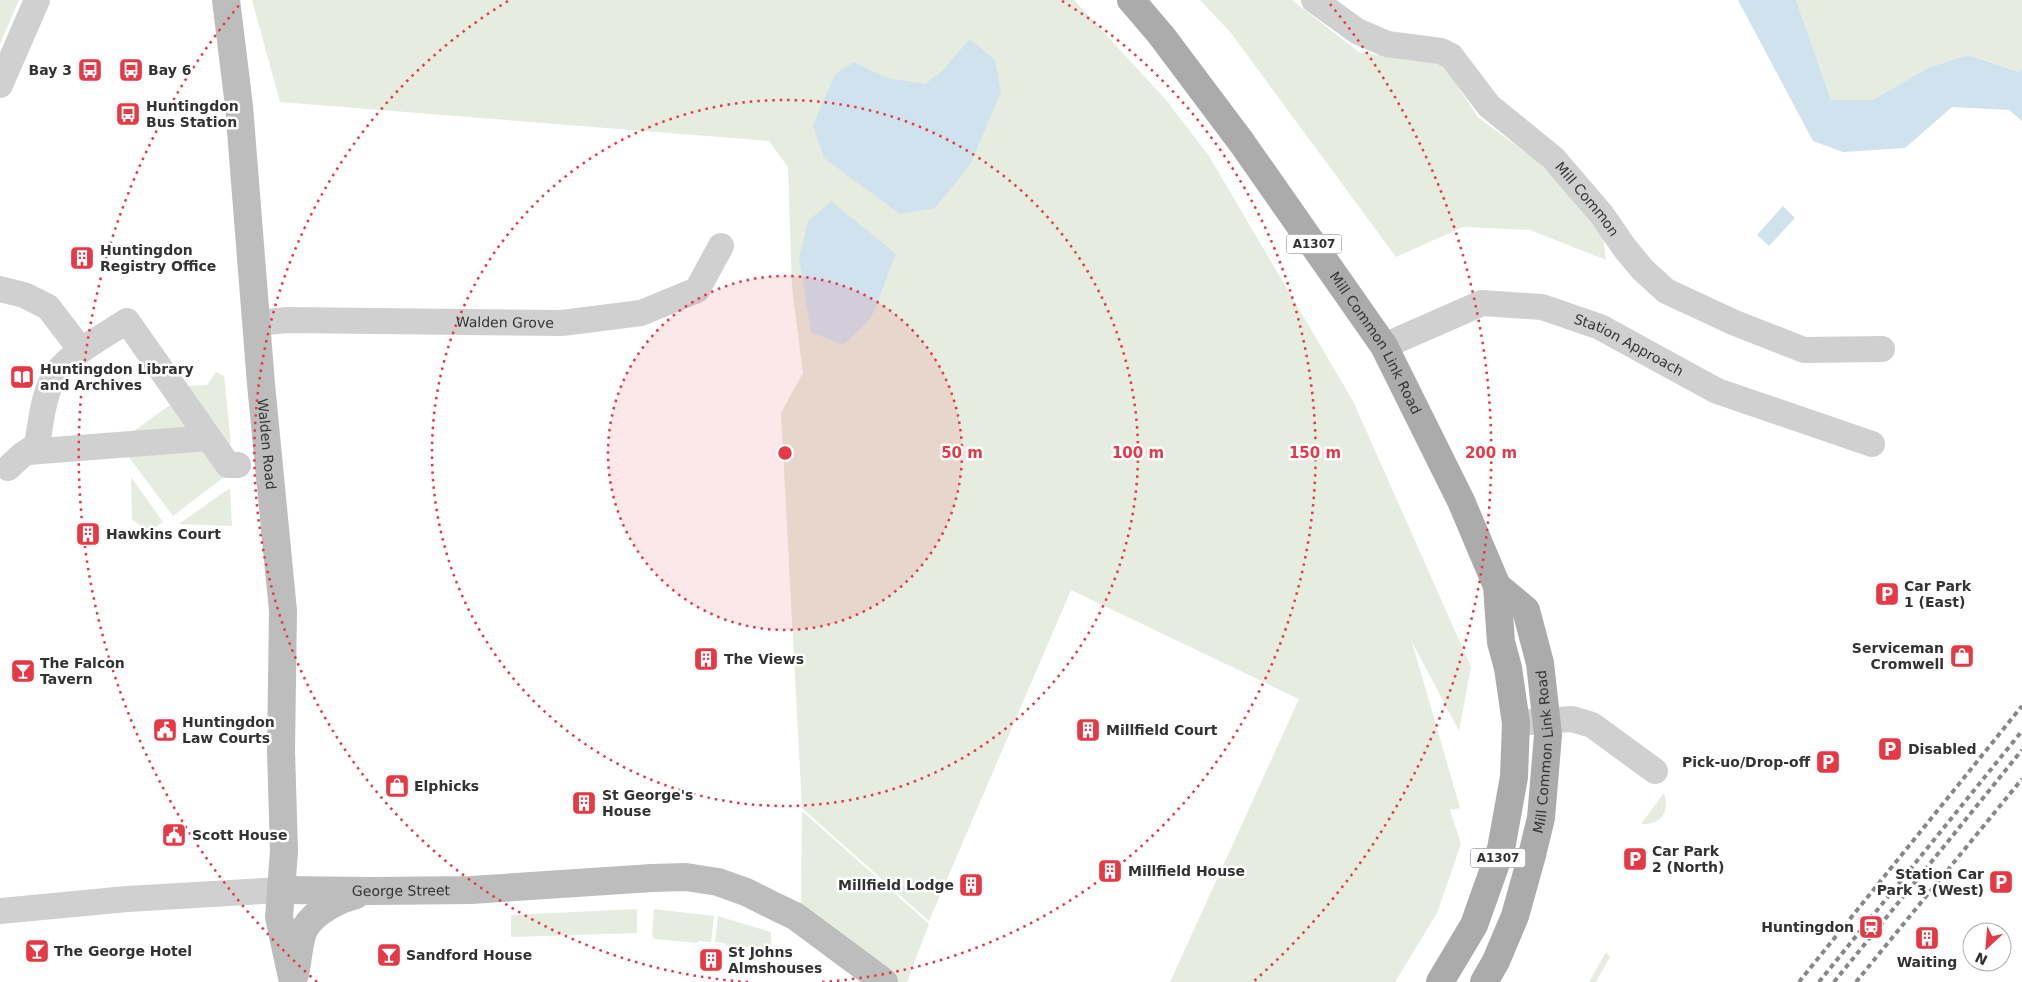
<svg xmlns="http://www.w3.org/2000/svg" width="2022" height="982" font-family="'DejaVu Sans',sans-serif">
	<rect width="100%" height="100%" fill="#fff"/>
	<g fill="#e6ecdf">
		<path d="M0,0H19L0,44Z"/>
		<path d="M252,0H1074L1167,101L1209,156L1353,401L1471,667L1459,731L1412,642L1460,808L1450,810L1461,844L1437,913L1395,982H1170L1299,699L1071,590L929,921L802,808L781,413L803,373L792,288L788,167L769,141L280,102Z"/>
		<path d="M1200,0H1292L1360,53L1441,61L1478,117L1538,162L1602,227L1606,260L1530,230L1463,227L1396,257L1231,33Z"/>
		<path d="M1796,0H2022V69L2020,72L1968,55L1930,67L1872,100H1831Z"/>
		<path d="M216,372L224,376L231,444H219L184,386L207,385Z"/>
		<path d="M170,405L186,427L177,432L134,431Z"/>
		<path d="M206,448L224,477L173,516L128,456Z"/>
		<path d="M131,477L163,522L148,532L132,519Z"/>
		<path d="M230,488L232,526L179,524Z"/>
		<path d="M1664,793C1670,813 1661,825 1641,824Z"/>
		<path d="M802,811L929,924L907,982H895L801,913Z"/>
		<path d="M637,909V933L511,937V915Z"/>
		<path d="M654,909L714,916L711,942L698,941V943L654,939L652,936Z"/>
		<path d="M718,916L771,932V949L726,945L725,943L715,942Z"/>
		<path d="M1606,952L1610,957L1596,982H1589Z"/>
	</g>
	<g fill="#cfe2ee">
		<path d="M1738,0H1796L1831,100H1872L1930,67L1968,55L2019,72L2022,69V121L2009,110L1952,107L1905,148L1843,152L1813,141Z"/>
		<path d="M970,39L995,60L1001,92L970,165L935,208L900,214L824,158L813,125L835,74L854,62L887,78L925,84L942,71Z"/>
		<path d="M831,201L896,254L871,318L843,345L811,332L799,258L808,221Z"/>
		<path d="M1783,206L1795,218L1769,246L1757,235Z"/>
	</g>
	<g fill="none" stroke-linecap="round" stroke-linejoin="round">
		<g stroke="#d0d0d0" stroke-width="26">
			<path id="s1" d="M1314,0L1357,31L1387,44L1441,51L1451,56L1489,106L1553,158L1602,215L1624,247L1642,269L1666,291L1735,323L1804,350L1882,349"/>
			<path d="M0,85L37,0"/>
			<path d="M0,289L24,295L48,307L81,350"/>
			<path id="s2" d="M257,323L287,320L562,323L641,313L697,290L721,246"/>
			<path id="s3" d="M1384,346L1482,303L1542,307L1600,327L1717,391L1872,444"/>
			<path d="M28,452L209,438"/>
			<path d="M8,468L22,455L37,445C41,423 43,393 56,374C68,355 107,334 127,321L228,465H238"/>
			<path d="M1516,723L1572,719L1592,725L1655,771"/>
			<path d="M0,911L127,899L281,890"/>
		</g>
		<g stroke="#bdbdbd" stroke-width="28">
			<path id="s4" d="M226,0L239,106L261,384L283,611L281,751L284,851L279,917L293,982"/>
			<path id="s5" d="M281,890L372,891L471,890L652,878L686,877L718,882L746,892L774,906L795,916L884,982"/>
			<path d="M295,974C298,962 299,938 305,928C314,912 339,899 356,895"/>
		</g>
		<g stroke="#ababab" stroke-width="28">
			<path id="s6" d="M1131,0L1161,35L1242,143L1384,346L1461,501L1497,586L1501,642L1508,668L1516,723L1514,777L1501,849L1474,925L1440,982"/>
			<path id="s7" d="M1484,982L1496,961L1515,916L1532,855L1541,818L1548,735L1540,663L1526,610L1497,586"/>
		</g>
		<g stroke="#888" stroke-width="4" stroke-dasharray="5 4" stroke-linecap="butt">
			<path d="M1799,982L2022,706"/>
			<path d="M1819,982L2022,731"/>
			<path d="M1834,982L2022,750"/>
			<path d="M1856,982L2022,779"/>
		</g>
	</g>
	<circle cx="785" cy="453" r="177" fill="#e63946" fill-opacity=".12"/>
	<g fill="none" stroke="#e63946" stroke-width="2.5" stroke-dasharray="2.5 5">
		<circle cx="785" cy="453" r="177"/>
		<circle cx="785" cy="453" r="353"/>
		<path d="M748 982A530 530 0 0 1 508 1M1062 1A530 530 0 0 1 822 982"/>
		<path d="M317 982A706 706 0 0 1 240 4M1330 4A706 706 0 0 1 1253 982"/>
	</g>
	<defs>
		<symbol id="bus-square" viewBox="-11 -11 22 22"><rect x="-9" y="-9" width="18" height="18" rx="4" fill="#e63946" stroke="#fff"/><path d="M-5-6H5V4H4V6H2V4H-2V6H-4V4H-5ZM-3.5-4V0h7V-4ZM-3.5 1.2v1.5H-2V1.2ZM2 1.2v1.5H3.5V1.2Z" fill="#fff"/></symbol>
		<symbol id="building-square" viewBox="-11 -11 22 22"><rect x="-9" y="-9" width="18" height="18" rx="4" fill="#e63946" stroke="#fff"/><path d="M-4-6H4V6H1V3H-1V6H-4ZM-2.5-4.3h1.7v1.8h-1.7ZM.8-4.3h1.7v1.8H.8ZM-2.5-1h1.7V.8h-1.7ZM.8-1h1.7V.8H.8Z" fill="#fff"/></symbol>
		<symbol id="library-square" viewBox="-11 -11 22 22"><rect x="-9" y="-9" width="18" height="18" rx="4" fill="#e63946" stroke="#fff"/><path d="M-6-4Q-3-5.5-.7-3.5V5Q-3 3-6 4ZM6-4Q3-5.5 .7-3.5V5Q3 3 6 4Z" fill="#fff"/></symbol>
		<symbol id="parking-square" viewBox="-11 -11 22 22"><rect x="-9" y="-9" width="18" height="18" rx="4" fill="#e63946" stroke="#fff"/><path d="M-3.5-5.5H1a3.5 3.5 0 0 1 0 7H-1V5.5H-3.5ZM-1-3.4V-.6H.8a1.4 1.4 0 0 0 0-2.8Z" fill="#fff"/></symbol>
		<symbol id="shop-square" viewBox="-11 -11 22 22"><rect x="-9" y="-9" width="18" height="18" rx="4" fill="#e63946" stroke="#fff"/><path d="M-5-2.5h2.3a2.7 3.5 0 0 1 5.4 0H5L5.5 6h-11ZM-1.5-2.5h3a1.5 2.3 0 0 0-3 0Z" fill="#fff"/></symbol>
		<symbol id="bar-square" viewBox="-11 -11 22 22"><rect x="-9" y="-9" width="18" height="18" rx="4" fill="#e63946" stroke="#fff"/><path d="M-6-5H6L.8 .8V4.5H3.5V6h-7V4.5H-.8V.8Z" fill="#fff"/></symbol>
		<symbol id="civic-square" viewBox="-11 -11 22 22"><rect x="-9" y="-9" width="18" height="18" rx="4" fill="#e63946" stroke="#fff"/><path d="M-.6-6.5H3V-4.5H.6V-3L4-1V1h2V6H-6V1h2V-1L-.6-3ZM-1.2 2.5V6h2.4V2.5Z" fill="#fff"/></symbol>
		<symbol id="station-square" viewBox="-11 -11 22 22"><rect x="-9" y="-9" width="18" height="18" rx="4" fill="#e63946" stroke="#fff"/><path d="M-3-6H3Q5-6 5-4V2Q5 4 3 4L4.5 6H3L1.5 4h-3L-3 6H-4.5L-3 4Q-5 4-5 2V-4Q-5-6-3-6ZM-3.5-4v3h7v-3ZM-3.5 1v1.5H-2V1ZM2 1v1.5H3.5V1Z" fill="#fff"/></symbol>
	</defs>
	<g fill-rule="evenodd">
		<use href="#bus-square" x="76" y="56" width="28" height="28"/>
		<use href="#bus-square" x="117" y="56" width="28" height="28"/>
		<use href="#bus-square" x="114" y="100" width="28" height="28"/>
		<use href="#building-square" x="68" y="244" width="28" height="28"/>
		<use href="#library-square" x="8" y="363" width="28" height="28"/>
		<use href="#building-square" x="74" y="520" width="28" height="28"/>
		<use href="#parking-square" x="1873" y="580" width="28" height="28"/>
		<use href="#shop-square" x="1948" y="642" width="28" height="28"/>
		<use href="#building-square" x="692" y="645" width="28" height="28"/>
		<use href="#bar-square" x="9" y="657" width="28" height="28"/>
		<use href="#civic-square" x="151" y="716" width="28" height="28"/>
		<use href="#building-square" x="1074" y="716" width="28" height="28"/>
		<use href="#parking-square" x="1876" y="735" width="28" height="28"/>
		<use href="#parking-square" x="1814" y="748" width="28" height="28"/>
		<use href="#shop-square" x="383" y="772" width="28" height="28"/>
		<use href="#building-square" x="570" y="789" width="28" height="28"/>
		<use href="#civic-square" x="160" y="821" width="28" height="28"/>
		<use href="#parking-square" x="1621" y="845" width="28" height="28"/>
		<use href="#building-square" x="1096" y="857" width="28" height="28"/>
		<use href="#parking-square" x="1987" y="868" width="28" height="28"/>
		<use href="#building-square" x="957" y="871" width="28" height="28"/>
		<use href="#station-square" x="1857" y="913" width="28" height="28"/>
		<use href="#building-square" x="1913" y="924" width="28" height="28"/>
		<use href="#bar-square" x="23" y="937" width="28" height="28"/>
		<use href="#bar-square" x="375" y="941" width="28" height="28"/>
		<use href="#building-square" x="697" y="946" width="28" height="28"/>
	</g>
	<g text-anchor="middle" stroke-width="5" stroke-linejoin="round" paint-order="stroke">
		<g fill="#fff" stroke="#707070" stroke-width="1">
			<rect x="1286.5" y="234.5" width="55" height="19" rx="4"/>
			<rect x="1470.5" y="848.5" width="55" height="19" rx="4"/>
		</g>
		<g font-size="12" font-weight="bold" fill="#333">
			<text x="1314" y="248">A1307</text>
			<text x="1498" y="862">A1307</text>
		</g>
		<g font-size="14" font-weight="bold" fill="#333" stroke="#fff" text-anchor="start">
			<text x="72" y="75" text-anchor="end">Bay 3</text>
			<text x="148" y="75">Bay 6</text>
			<text x="146" y="111">Huntingdon<tspan x="146" dy="16">Bus Station</tspan></text>
			<text x="100" y="255">Huntingdon<tspan x="100" dy="16">Registry Office</tspan></text>
			<text x="40" y="374">Huntingdon Library<tspan x="40" dy="16">and Archives</tspan></text>
			<text x="106" y="539">Hawkins Court</text>
			<text x="1904" y="591">Car Park<tspan x="1904" dy="16">1 (East)</tspan></text>
			<text x="1944" y="653" text-anchor="end">Serviceman<tspan x="1944" dy="16">Cromwell</tspan></text>
			<text x="724" y="664">The Views</text>
			<text x="40" y="668">The Falcon<tspan x="40" dy="16">Tavern</tspan></text>
			<text x="182" y="727">Huntingdon<tspan x="182" dy="16">Law Courts</tspan></text>
			<text x="1106" y="735">Millfield Court</text>
			<text x="1908" y="754">Disabled</text>
			<text x="1810" y="767" text-anchor="end">Pick-uo/Drop-off</text>
			<text x="414" y="791">Elphicks</text>
			<text x="602" y="800">St George's<tspan x="602" dy="16">House</tspan></text>
			<text x="192" y="840">Scott House</text>
			<text x="1652" y="856">Car Park<tspan x="1652" dy="16">2 (North)</tspan></text>
			<text x="1128" y="876">Millfield House</text>
			<text x="1984" y="879" text-anchor="end">Station Car<tspan x="1984" dy="16">Park 3 (West)</tspan></text>
			<text x="954" y="890" text-anchor="end">Millfield Lodge</text>
			<text x="1854" y="932" text-anchor="end">Huntingdon</text>
			<text x="54" y="956">The George Hotel</text>
			<text x="728" y="957">St Johns<tspan x="728" dy="16">Almshouses</tspan></text>
			<text x="406" y="960">Sandford House</text>
			<text x="1927" y="967" text-anchor="middle">Waiting</text>
		</g>
		<g font-size="14" fill="#333" stroke="#fff">
			<text dy="5" stroke="none"><textPath href="#s1" startOffset="350">Mill Common</textPath></text>
			<text dy="5" stroke="none"><textPath href="#s2" startOffset="248">Walden Grove</textPath></text>
			<text dy="5" stroke="none"><textPath href="#s6" startOffset="422">Mill Common Link Road</textPath></text>
			<text dy="5" stroke="none"><textPath href="#s3" startOffset="262">Station Approach</textPath></text>
			<text dy="5" stroke="none"><textPath href="#s4" startOffset="446">Walden Road</textPath></text>
			<text dy="5" stroke="none"><textPath href="#s7" startOffset="241">Mill Common Link Road</textPath></text>
			<text dy="5" stroke="none"><textPath href="#s5" startOffset="120">George Street</textPath></text>
		</g>
	</g>
	<circle cx="785" cy="453" r="8" fill="#e63946" stroke="#fff" stroke-width="2.5"/>
	<g font-size="15" text-anchor="middle" font-weight="bold" fill="#e63946" stroke="#fff" stroke-width="5" stroke-linejoin="round" paint-order="stroke">
		<text x="962" y="458">50 m</text>
		<text x="1138" y="458">100 m</text>
		<text x="1315" y="458">150 m</text>
		<text x="1491" y="458">200 m</text>
	</g>
	<g transform="translate(1987 947) rotate(206)"><circle r="24" fill="#ffffff" stroke="#adadad"/>
	<path d="M0-4L9 19L0 12L-9 19Z" fill="#e63946"/>
	<text y="-8" font-size="14" font-weight="bold" text-anchor="middle" fill="#333333">N</text>
	</g>
</svg>
